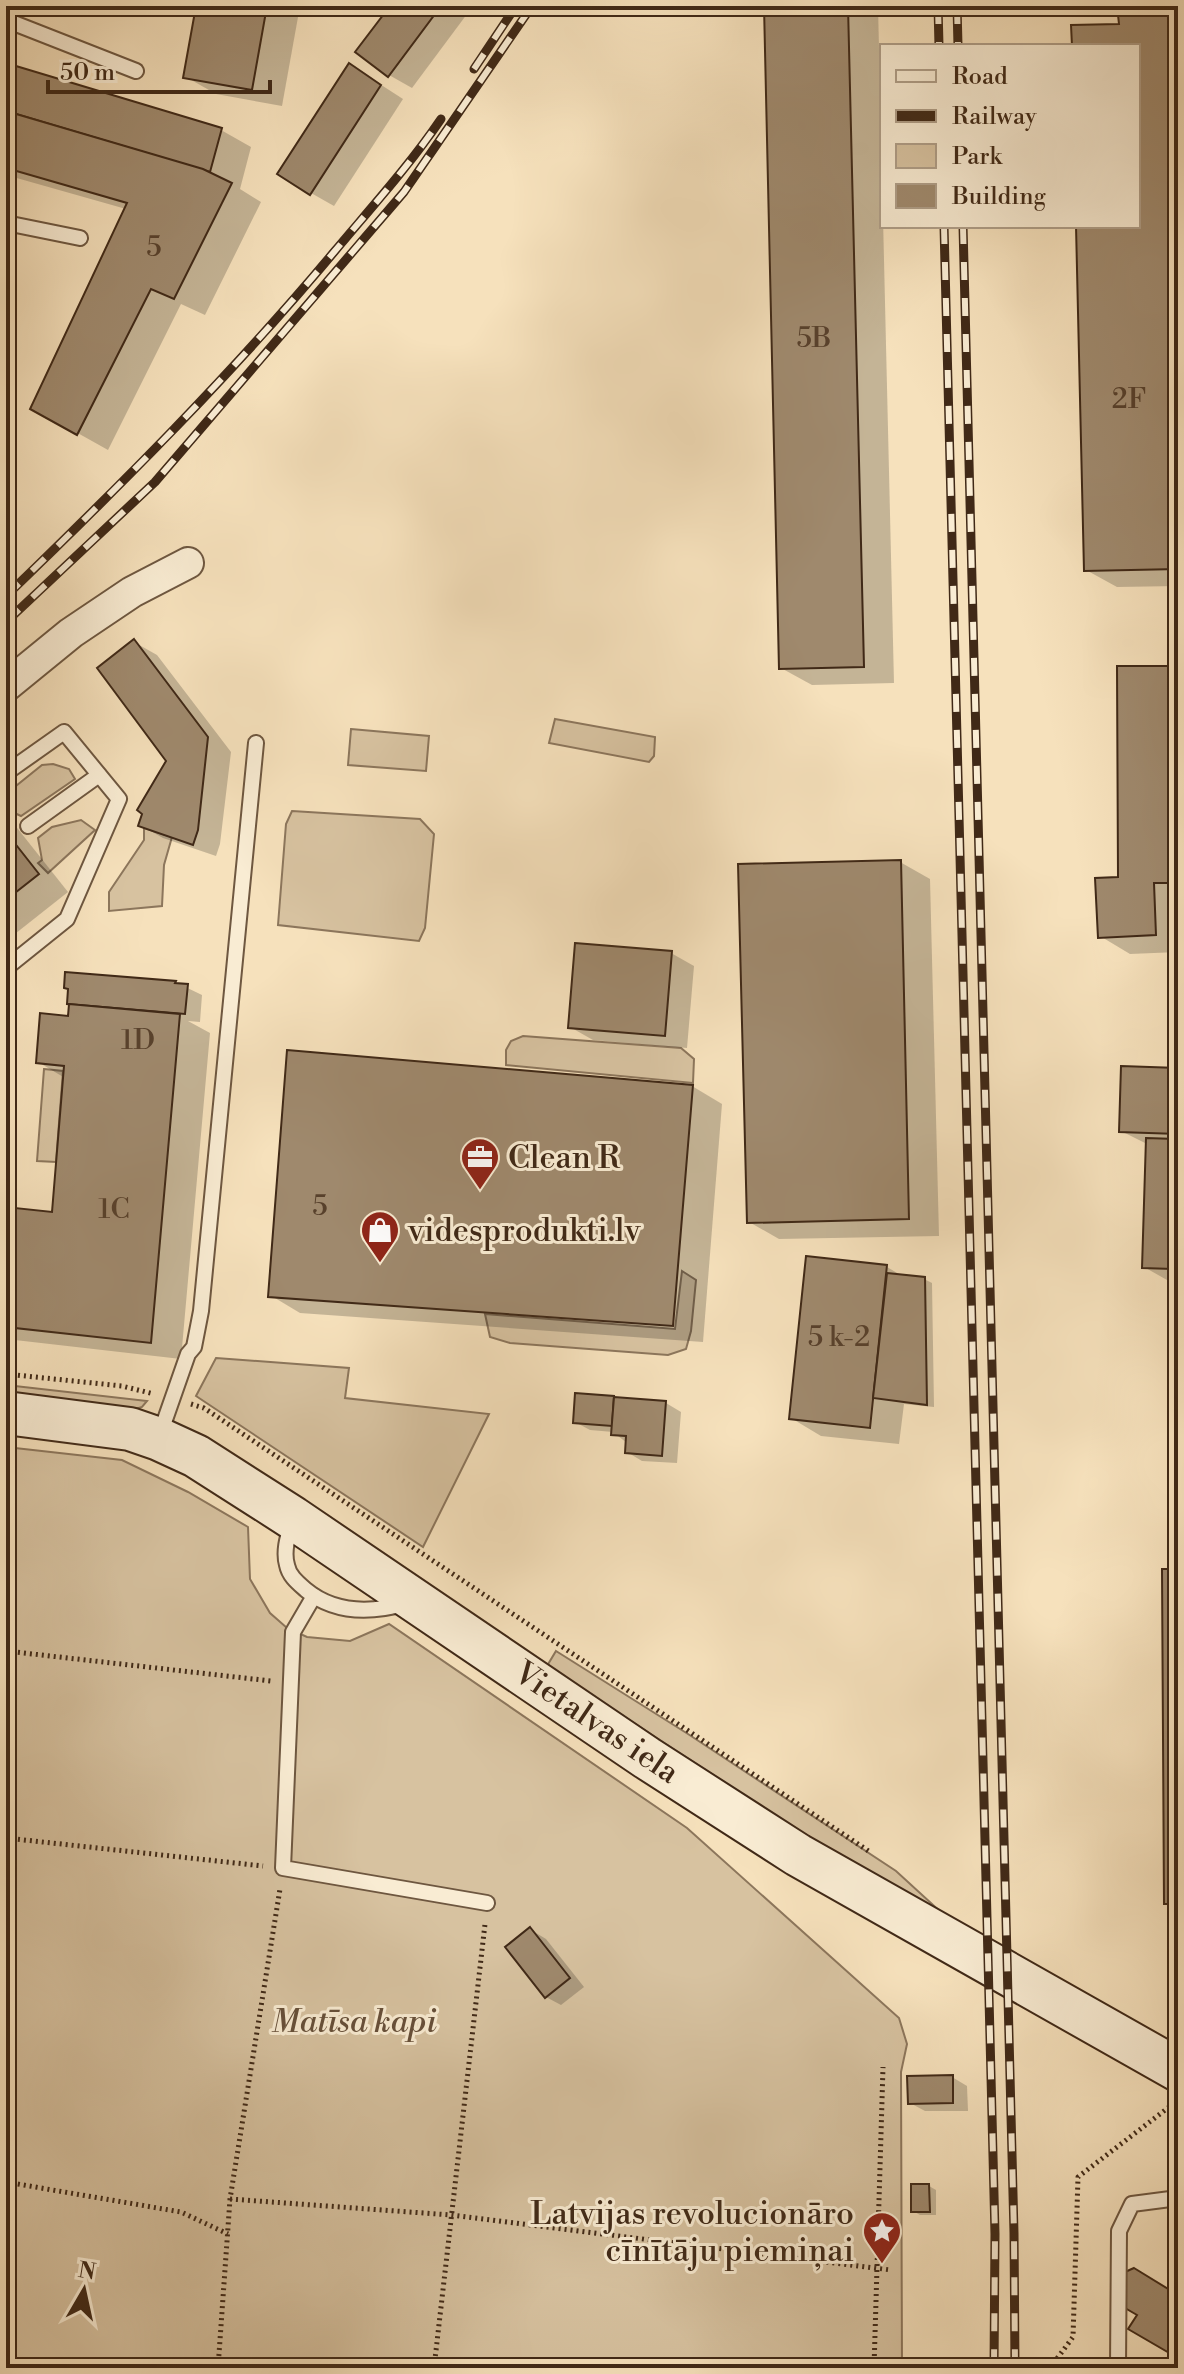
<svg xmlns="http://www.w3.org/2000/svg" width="1184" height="2374" font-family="'Libre Bodoni',serif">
	<rect width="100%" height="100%" fill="#f6e1bc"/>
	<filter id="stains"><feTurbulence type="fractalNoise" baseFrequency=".0025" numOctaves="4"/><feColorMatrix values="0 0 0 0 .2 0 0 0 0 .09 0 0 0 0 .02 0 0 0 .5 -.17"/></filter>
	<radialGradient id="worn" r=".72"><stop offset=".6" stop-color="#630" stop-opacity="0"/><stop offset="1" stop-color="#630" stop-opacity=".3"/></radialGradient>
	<g fill="#d7c2a0" stroke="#8c765c" stroke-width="2">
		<path d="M555,719L655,737L654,756L649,762L549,743Z"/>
		<path d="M351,729L429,736L426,771L348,765Z"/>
		<path d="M53,764L69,769L75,779L21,816L6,809V794L42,765Z"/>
		<path d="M292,811L420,819L434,834L425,928L419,941L278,925L286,824Z"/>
		<path d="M81,820L95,830L48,873L38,863L42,860L38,838L52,827Z"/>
		<path d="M144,828L172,837L164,865L162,906L109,911V892L144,840Z"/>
		<path d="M523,1036L681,1048L694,1059L693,1083L506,1065V1050L511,1041Z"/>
		<path d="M44,1069L63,1071L56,1162L37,1161Z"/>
		<path d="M682,1271L696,1280L691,1331L686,1349L668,1355L510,1343L490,1337L485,1314L675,1329Z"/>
		<path d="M216,1358L349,1368L345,1398L489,1414L423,1547L196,1396Z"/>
		<path d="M6,1385L147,1401L142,1407L132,1410L6,1399Z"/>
		<path d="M6,1447L122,1460L188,1492L248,1527L250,1579L270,1613L287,1628L307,1637L350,1641L389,1624L687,1828L899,2018L907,2044L901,2072L902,2368H6Z"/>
		<path d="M556,1651L688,1734L896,1871L944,1915L855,1868L547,1666Z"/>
	</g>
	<g fill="#0003">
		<path d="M107,6H136L132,16Z"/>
		<path d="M198,6H300L282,106L216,94L186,77Z"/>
		<path d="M392,6H473L412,88L389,75Z"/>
		<path d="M766,6H878L894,683L812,685L781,668Z"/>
		<path d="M1120,6H1178V586L1117,587L1086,570L1078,226H1138V46H1074L1121,26Z"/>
		<path d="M6,66L221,130L251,147L240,189L261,202L205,315L181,304L108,450L33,408L126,209L6,175Z"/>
		<path d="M372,79L403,99L334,206L311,193Z"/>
		<path d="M134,642L157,655L231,752L220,844L216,856L163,838L140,825L169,760Z"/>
		<path d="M1169,668L1178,673V952L1130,954L1100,936L1121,879Z"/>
		<path d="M6,814L68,892L6,941Z"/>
		<path d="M900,862L930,879L939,1236L779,1239L749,1222Z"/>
		<path d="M671,953L694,966L687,1048L593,1040L570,1027Z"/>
		<path d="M175,982L202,995L200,1022L188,1021L210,1033L181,1359L6,1339V1209L54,1214L65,1078L38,1062L70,1018L71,1005Z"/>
		<path d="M1178,1070V1281L1167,1280L1144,1267L1147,1144L1121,1131Z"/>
		<path d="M692,1086L722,1104L703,1342L300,1313L270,1295Z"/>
		<path d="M887,1267L904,1277L924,1279L932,1283L934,1407L904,1404L899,1444L821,1436L791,1418Z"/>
		<path d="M577,1395L666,1403L681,1412L677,1463L642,1461L627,1452V1443L613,1432L590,1430L575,1422Z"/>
		<path d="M1178,1571V1910L1166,1903Z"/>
		<path d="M531,1930L546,1939L584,1987L561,2005L546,1997Z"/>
		<path d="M952,2077L967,2086L968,2111H925L910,2103Z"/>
		<path d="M929,2186L936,2190V2215H920L913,2211Z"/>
	</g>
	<g fill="#9f896d" stroke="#402917" stroke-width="2">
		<path d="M196,6H267L252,90L183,78Z"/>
		<path d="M390,6H441L388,77L355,52Z"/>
		<path d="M764,6H848L864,667L779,669Z"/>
		<path d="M1117,6H1178V569L1084,571L1076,226H1138V46H1072L1071,25L1119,24Z"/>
		<path d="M6,63L222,128L210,172L6,111Z"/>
		<path d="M349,63L381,85L310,195L277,174Z"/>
		<path d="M6,111L203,169L232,183L174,299L151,289L77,435L30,409L127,203L6,168Z"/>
		<path d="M134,639L208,737L198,830L193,845L138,826L142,814L137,810L166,761L97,668Z"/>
		<path d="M1117,666H1170L1171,883H1154L1156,935L1098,938L1095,878L1118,877Z"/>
		<path d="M6,832L39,874L6,900Z"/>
		<path d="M901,860L909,1219L747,1223L738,864Z"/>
		<path d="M575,943L672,951L665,1036L568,1028Z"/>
		<path d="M65,972L176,981L175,983L188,984L185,1014L67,1004L68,989L64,988Z"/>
		<path d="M69,1004L180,1014L151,1343L6,1327V1207L52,1212L64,1066L36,1063L40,1013L68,1016Z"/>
		<path d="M287,1050L693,1085L673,1326L268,1297Z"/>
		<path d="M1121,1066L1178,1068V1134L1119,1132Z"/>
		<path d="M1146,1138L1176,1139L1173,1269L1142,1268Z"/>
		<path d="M806,1256L887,1265L870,1428L789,1419Z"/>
		<path d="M887,1273L925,1277L927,1405L873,1398Z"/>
		<path d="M575,1393L614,1396L612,1426L573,1423Z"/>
		<path d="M614,1397L666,1401L662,1456L625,1453L626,1436L611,1435Z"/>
		<path d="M1162,1569H1178V1904H1164Z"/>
		<path d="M530,1927L570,1978L545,1998L505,1947Z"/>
		<path d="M953,2075V2103L908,2104L907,2076Z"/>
		<path d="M911,2184H929L930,2212H911Z"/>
		<path d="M1134,2268L1178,2295V2358L1128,2329L1137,2315L1125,2308V2272Z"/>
	</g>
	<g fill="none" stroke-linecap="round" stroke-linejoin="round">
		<defs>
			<g id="lane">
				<path d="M6,20L136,71"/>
				<path d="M6,223L80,238"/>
				<path d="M6,773L64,732L119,799L67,919L6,968"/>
				<path d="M28,826L99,775"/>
				<path d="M160,1434L188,1354L194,1347L201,1311L256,743"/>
				<path d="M292,1522C288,1536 283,1551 287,1565C289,1576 298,1583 306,1590C335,1614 372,1613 407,1603"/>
				<path d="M314,1596L293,1632L283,1868L487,1903"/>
				<path d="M1118,2368L1119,2231L1132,2204L1178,2198"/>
			</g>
			<path id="street" d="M6,686L71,633L132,592L188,563"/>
			<path id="secondary" d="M6,1413L130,1429L159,1439L196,1456L293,1518L647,1758L798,1855L1178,2070"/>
		</defs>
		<use href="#lane" stroke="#6e5740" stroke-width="18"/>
		<use href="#street" stroke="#6e5740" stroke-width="34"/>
		<use href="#secondary" stroke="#402917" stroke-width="46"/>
		<g stroke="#402917" stroke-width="5" stroke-dasharray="2 4" stroke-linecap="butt">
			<path d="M6,1374L122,1386L154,1394"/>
			<path d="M191,1404L204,1408L870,1852"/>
			<path d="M6,1651L271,1681"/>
			<path d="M6,1838L263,1866"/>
			<path d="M6,2182L181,2212L228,2234"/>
			<path d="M230,2199L451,2215L891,2270"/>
			<path d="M218,2368L230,2199L280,1889"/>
			<path d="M434,2368L485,1924"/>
			<path d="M874,2368L883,2067"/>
			<path d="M1050,2368L1073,2337L1078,2177L1173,2104"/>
		</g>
		<use href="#lane" stroke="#f9ecd3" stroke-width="14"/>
		<use href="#street" stroke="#f9ecd3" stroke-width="30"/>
		<use href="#secondary" stroke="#f9ecd3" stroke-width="42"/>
		<defs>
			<g id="rail">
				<path d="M938,6L939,46"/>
				<path d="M957,6L958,46"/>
				<path d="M474,69L516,6"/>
				<path d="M944,226L995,2234L994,2368"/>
				<path d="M963,226L1014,2233L1015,2368"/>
				<path d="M6,596C120,486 232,374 334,252C370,209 409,166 441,119"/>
				<path d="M6,622L155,482L404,192L532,6"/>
			</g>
		</defs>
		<use href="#rail" stroke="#402917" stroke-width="9"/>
		<use href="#rail" stroke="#f9ecd3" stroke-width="6" stroke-dasharray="18" stroke-linecap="butt"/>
	</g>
	<defs>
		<symbol id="office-pin" viewBox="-11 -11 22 30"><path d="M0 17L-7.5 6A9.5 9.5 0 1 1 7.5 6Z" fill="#8f2418" stroke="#f9ecd3"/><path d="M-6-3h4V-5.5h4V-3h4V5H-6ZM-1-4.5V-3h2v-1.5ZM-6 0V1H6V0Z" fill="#fff"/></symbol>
		<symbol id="shop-pin" viewBox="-11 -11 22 30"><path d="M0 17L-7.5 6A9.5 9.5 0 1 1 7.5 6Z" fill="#8f2418" stroke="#f9ecd3"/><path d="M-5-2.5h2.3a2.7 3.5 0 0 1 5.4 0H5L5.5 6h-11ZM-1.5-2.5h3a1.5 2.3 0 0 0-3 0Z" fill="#fff"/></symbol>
		<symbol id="sight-pin" viewBox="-11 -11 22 30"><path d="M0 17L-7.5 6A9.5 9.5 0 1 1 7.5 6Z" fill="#8f2418" stroke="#f9ecd3"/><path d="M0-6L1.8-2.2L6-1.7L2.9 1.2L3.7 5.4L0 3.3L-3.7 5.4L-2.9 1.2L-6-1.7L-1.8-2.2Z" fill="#fff"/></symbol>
	</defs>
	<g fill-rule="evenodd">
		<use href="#office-pin" x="458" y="1135" width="44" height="60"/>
		<use href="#shop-pin" x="358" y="1208" width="44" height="60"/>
		<use href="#sight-pin" x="860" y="2209" width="44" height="60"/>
	</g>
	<g text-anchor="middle" stroke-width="6" stroke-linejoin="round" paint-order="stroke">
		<g font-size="28" fill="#58412c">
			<text x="154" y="256">5</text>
			<text x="814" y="347">5B</text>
			<text x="1129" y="408">2F</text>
			<text x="138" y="1049">1D</text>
			<text x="320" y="1215">5</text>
			<text x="114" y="1218">1C</text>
			<text x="839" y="1346">5 k-2</text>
		</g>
		<g font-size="32" fill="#402917" stroke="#f9ecd3" text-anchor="start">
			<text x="508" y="1168">Clean R</text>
			<text x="408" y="1241">videsprodukti.lv</text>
			<text x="854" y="2224" text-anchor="end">Latvijas revolucionāro<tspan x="854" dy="37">cīnītāju piemiņai</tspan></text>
		</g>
		<g font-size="32" fill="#402917" stroke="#f9ecd3">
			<text transform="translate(597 1722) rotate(34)" y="11">Vietalvas iela</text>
		</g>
		<g font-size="32" font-style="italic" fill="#664f39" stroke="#f9ecd3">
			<text x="354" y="2032">Matīsa kapi</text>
		</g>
	</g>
	<rect width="1184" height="2374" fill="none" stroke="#f6e1bc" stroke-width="32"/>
	<rect x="8" y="8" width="1168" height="2358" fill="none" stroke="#402917" stroke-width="4"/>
	<rect x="16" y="16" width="1152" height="2342" fill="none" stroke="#402917" stroke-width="2"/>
	<rect x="880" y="44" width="260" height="184" fill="#f9ecd3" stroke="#af9e88" stroke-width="2"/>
	<rect x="896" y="70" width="40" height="12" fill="#f9ecd3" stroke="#af9e88" stroke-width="2"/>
	<text x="952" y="84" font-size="24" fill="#402917">Road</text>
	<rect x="896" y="110" width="40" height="12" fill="#402917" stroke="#af9e88" stroke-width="2"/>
	<text x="952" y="124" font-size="24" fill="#402917">Railway</text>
	<rect x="896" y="144" width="40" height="24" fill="#d7c2a0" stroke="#af9e88" stroke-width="2"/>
	<text x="952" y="164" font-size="24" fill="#402917">Park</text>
	<rect x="896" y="184" width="40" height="24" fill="#9f896d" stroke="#af9e88" stroke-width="2"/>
	<text x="952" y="204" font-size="24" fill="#402917">Building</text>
	<g transform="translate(84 2290) rotate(9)" stroke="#f9ecd3" stroke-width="6" paint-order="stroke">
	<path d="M0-6L14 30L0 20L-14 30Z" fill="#402917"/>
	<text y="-12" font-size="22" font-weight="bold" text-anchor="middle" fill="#402917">N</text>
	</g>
	<path d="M48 80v12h222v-12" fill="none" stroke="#402917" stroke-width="4"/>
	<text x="60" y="80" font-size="24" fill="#402917" stroke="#f9ecd3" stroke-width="6" paint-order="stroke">50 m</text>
	<rect width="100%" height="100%" filter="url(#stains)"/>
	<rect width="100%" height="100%" fill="url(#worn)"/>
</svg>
